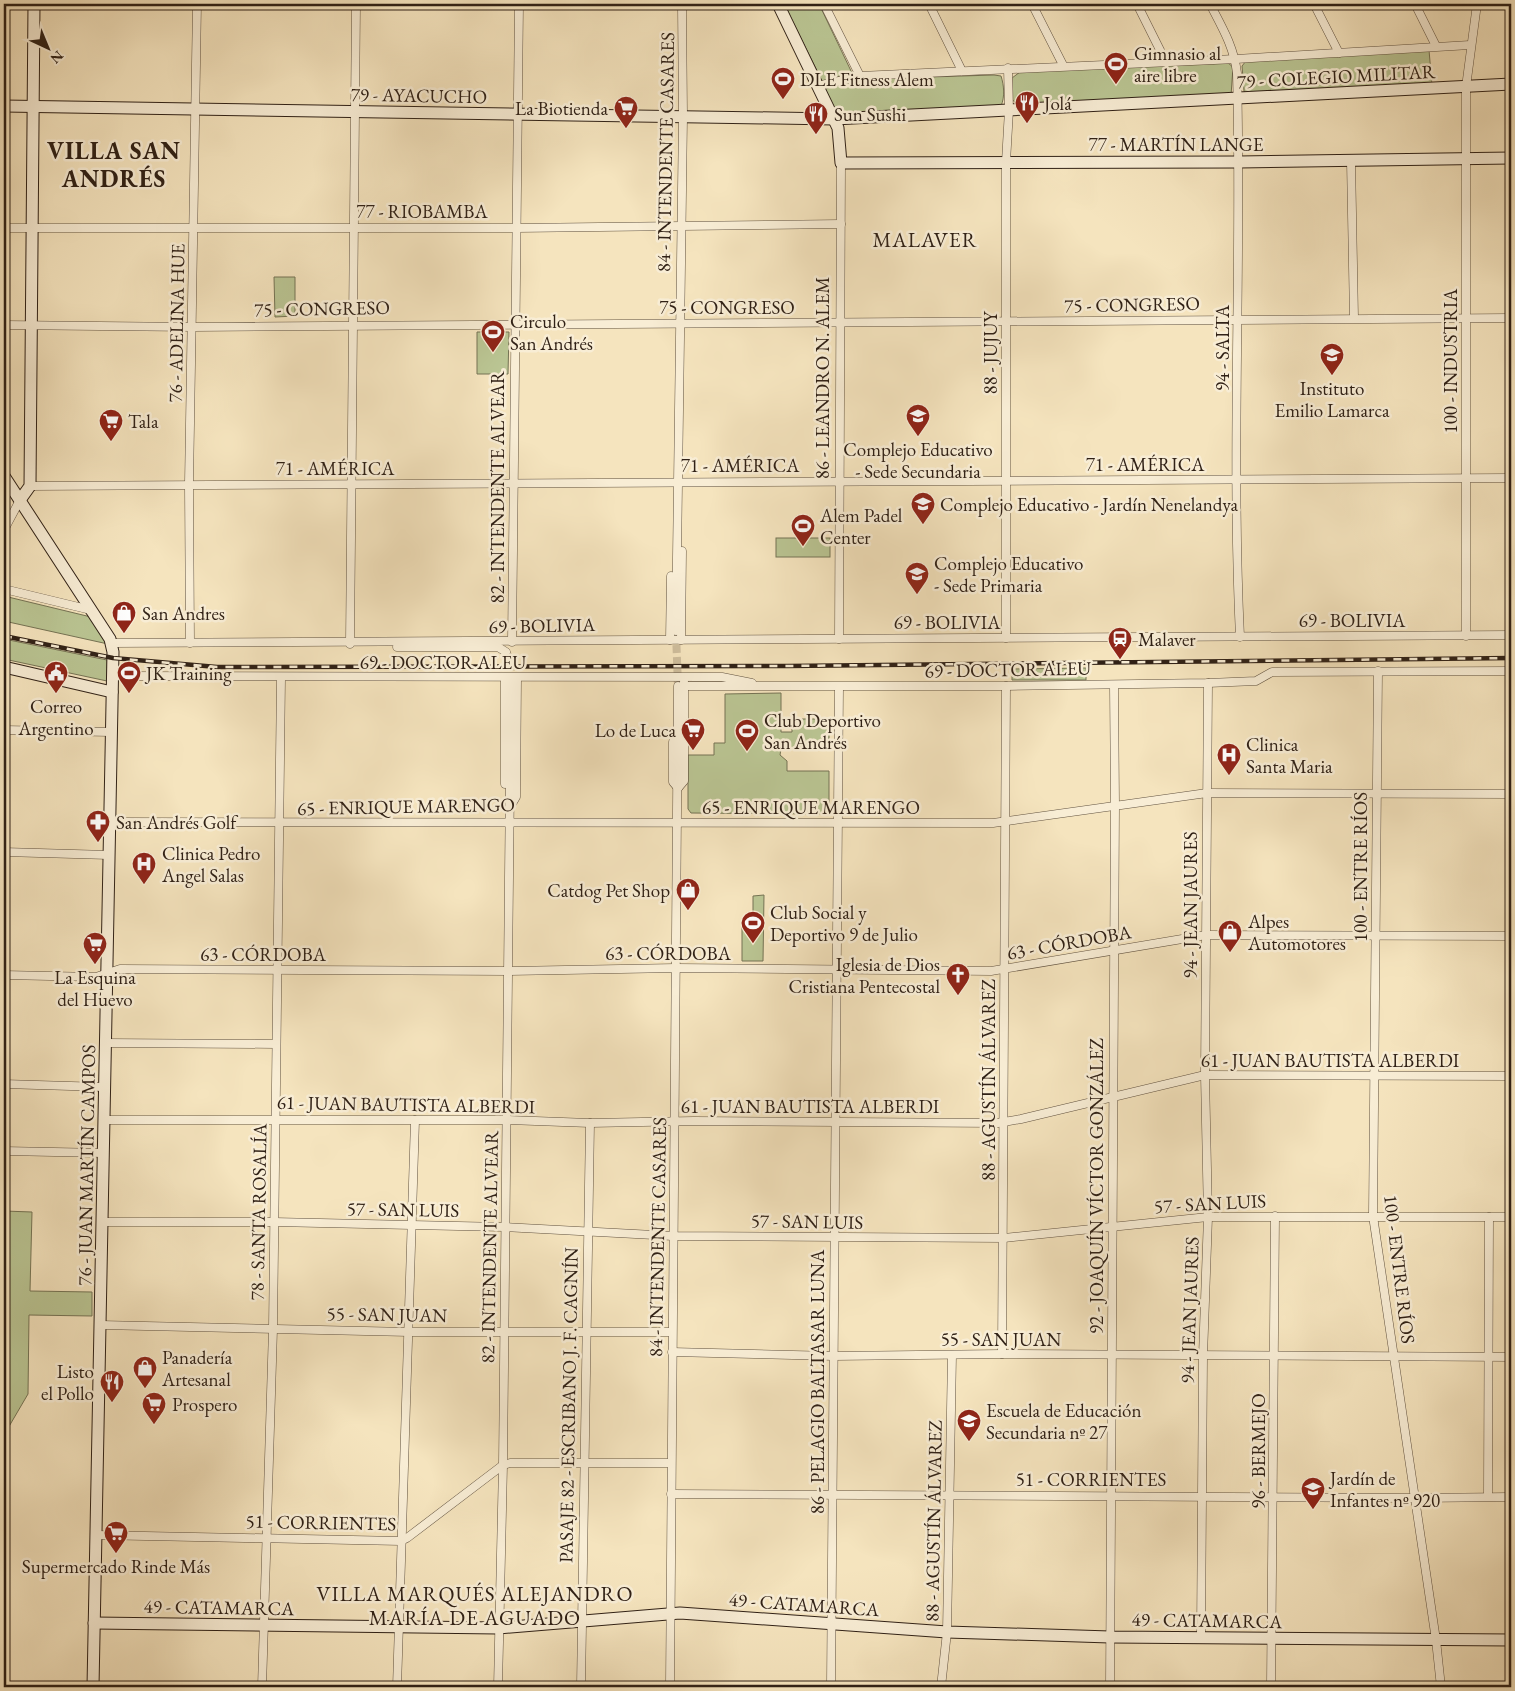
<svg xmlns="http://www.w3.org/2000/svg" width="1515" height="1691" font-family="'EB Garamond',serif">
	<rect width="100%" height="100%" fill="#f5e4be"/>
	<filter id="stains"><feTurbulence type="fractalNoise" baseFrequency=".004" numOctaves="4"/><feColorMatrix values="0 0 0 0 .2 0 0 0 0 .09 0 0 0 0 .02 0 0 0 .5 -.17"/></filter>
	<radialGradient id="worn" r=".72"><stop offset=".6" stop-color="#630" stop-opacity="0"/><stop offset="1" stop-color="#630" stop-opacity=".3"/></radialGradient>
	<g fill="#bac593" stroke="#757354">
		<path d="M784,4H819L852,73L822,81Z"/>
		<path d="M1429,50L1432,85L1245,94L1244,91L1242,66L1246,61Z"/>
		<path d="M1228,63L1233,67L1231,96L1018,106L1012,99V78L1020,72Z"/>
		<path d="M994,75L1001,76C1004,85 1005,97 1001,106L840,114L835,112L825,90L827,87L865,79Z"/>
		<path d="M274,277H295V316L275,317Z"/>
		<path d="M477,332H509L508,374H477Z"/>
		<rect x="776" y="538" width="54" height="19"/>
		<path d="M4,596L91,617L108,644L4,621Z"/>
		<path d="M4,639L107,660V681L4,659Z"/>
		<path d="M1086,668V680H1012V669Z"/>
		<path d="M781,693V732H792V719H829V749H781L780,755L787,761V771H829V812L827,814L691,813L688,809V755H714V743H725V694Z"/>
		<path d="M764,895L763,961H742V927H753V896Z"/>
		<path d="M4,1211L32,1212L30,1291L92,1292V1316L29,1315L28,1394L4,1435Z"/>
	</g>
	<g fill="none" stroke-linecap="round" stroke-linejoin="round">
		<g stroke="#cebd9c" stroke-width="8" stroke-dasharray="8 4" stroke-linecap="butt">
			<path d="M676,633L678,686"/>
			<path d="M506,652L511,660V682"/>
		</g>
		<defs>
			<g id="street">
				<path d="M824,4L860,76"/>
				<path d="M929,4L962,71"/>
				<path d="M1032,4L1063,65"/>
				<path d="M1137,4L1166,62"/>
				<path d="M1210,4C1222,27 1234,47 1237,73C1242,261 1231,449 1240,637"/>
				<path d="M1314,4L1339,53"/>
				<path d="M1415,4L1436,46"/>
				<path d="M818,86L860,76L1236,59L1470,45"/>
				<path d="M1351,161L1354,318"/>
				<path d="M4,228H517L841,224"/>
				<path d="M4,325L193,327L1511,318"/>
				<path d="M30,486L1511,478"/>
				<path d="M4,530L20,500"/>
				<path d="M4,589L91,610"/>
				<path d="M676,631L683,117L682,4"/>
				<path d="M1466,636V87L1477,4"/>
				<path d="M1006,638V162L1009,110L1008,68"/>
				<path d="M839,639L841,163"/>
				<path d="M670,640L671,576"/>
				<path d="M681,640L682,551"/>
				<path d="M512,642L519,4"/>
				<path d="M112,643L1511,635"/>
				<path d="M190,643L189,484L197,4"/>
				<path d="M350,644L356,4"/>
				<path d="M397,647H498L506,652"/>
				<path d="M1378,671L1373,1216L1436,1640L1441,1687"/>
				<path d="M112,676L722,677L752,683"/>
				<path d="M505,678V784"/>
				<path d="M684,686H1006L1208,683L1256,681L1272,672L1511,671"/>
				<path d="M4,730L111,732"/>
				<path d="M673,742V782L678,788"/>
				<path d="M678,788L684,781V682"/>
				<path d="M510,807L516,797L517,678"/>
				<path d="M109,822L993,823L1207,793L1511,794"/>
				<path d="M4,852L109,855"/>
				<path d="M4,975L96,977L120,969L509,971L676,968L991,971L1206,935L1511,936"/>
				<path d="M105,1043L276,1044"/>
				<path d="M4,1084L104,1087"/>
				<path d="M104,1120H506L590,1123L694,1121L998,1123L1021,1119L1205,1075L1511,1076"/>
				<path d="M4,1151L104,1153"/>
				<path d="M102,1222H274L504,1227L673,1236L1004,1238L1208,1217H1511"/>
				<path d="M101,1325L409,1332H672"/>
				<path d="M672,1352L834,1356L1002,1354L1511,1357"/>
				<path d="M1002,1354L1006,686"/>
				<path d="M671,1494L1415,1498L1511,1497"/>
				<path d="M1488,1496L1489,1217"/>
				<path d="M96,1535L401,1541L407,1538L503,1465L510,1463H670"/>
				<path d="M1201,1637L1203,1356L1208,1217L1205,1075L1208,683"/>
				<path d="M262,1687L273,1329L281,678"/>
				<path d="M397,1687L415,1120"/>
				<path d="M498,1687L503,1465L511,682"/>
				<path d="M581,1687L590,1123"/>
				<path d="M670,1687L678,686"/>
				<path d="M831,1687L839,687"/>
				<path d="M941,1687L947,1632L952,1355"/>
				<path d="M1110,1687L1115,805L1114,685"/>
				<path d="M1271,1687L1275,1216"/>
			</g>
			<g id="secondary">
				<path d="M778,4L838,128L841,163L1239,162L1511,158"/>
				<path d="M4,106L834,119L1511,84"/>
				<path d="M4,476L110,639L113,652L93,1687"/>
				<path d="M20,500L30,486L34,4"/>
				<path d="M4,667L112,692"/>
				<path d="M94,1623L498,1628L680,1613L947,1632L1110,1637L1511,1640"/>
			</g>
		</defs>
		<use href="#street" stroke="#615240" stroke-width="9"/>
		<use href="#secondary" stroke="#302116" stroke-width="13"/>
		<use href="#street" stroke="#f8edd5" stroke-width="8"/>
		<use href="#secondary" stroke="#f8edd5" stroke-width="11"/>
		<defs>
			<path id="rail" d="M4,636L113,658L217,667L788,666L1511,658"/>
		</defs>
		<use href="#rail" stroke="#302116" stroke-width="4.5"/>
		<use href="#rail" stroke="#f8edd5" stroke-width="2.5" stroke-dasharray="8" stroke-linecap="butt"/>
	</g>
	<defs>
		<symbol id="stadium-pin" viewBox="-11 -11 22 30"><path d="M0 17L-7.5 6A9.5 9.5 0 1 1 7.5 6Z" fill="#8f2418" stroke="#f8edd5"/><path d="M0-5a6.5 5 0 1 0 0 10a6.5 5 0 1 0 0-10ZM-3.5-1.8h7v3.6h-7Z" fill="#fff"/></symbol>
		<symbol id="restaurant-pin" viewBox="-11 -11 22 30"><path d="M0 17L-7.5 6A9.5 9.5 0 1 1 7.5 6Z" fill="#8f2418" stroke="#f8edd5"/><path d="M-5-6h1v4h1v-4h1v4h1v-4h1v5L-1.5 .5V6h-2V.5L-5-1ZM5-6V6H3V1.5H1.5Q1.5-4 5-6Z" fill="#fff"/></symbol>
		<symbol id="supermarket-pin" viewBox="-11 -11 22 30"><path d="M0 17L-7.5 6A9.5 9.5 0 1 1 7.5 6Z" fill="#8f2418" stroke="#f8edd5"/><path d="M-6-5.5h2.5l.6 2H6L4.5 2H-2.5L-4.4-4H-6ZM-1.5 3.2a1.3 1.3 0 1 0 .1 0ZM3 3.2a1.3 1.3 0 1 0 .1 0Z" fill="#fff"/></symbol>
		<symbol id="school-pin" viewBox="-11 -11 22 30"><path d="M0 17L-7.5 6A9.5 9.5 0 1 1 7.5 6Z" fill="#8f2418" stroke="#f8edd5"/><path d="M0-5L7-2L0 1L-7-2ZM-4 1L0 2.5L4 1V4Q0 6-4 4Z" fill="#fff"/></symbol>
		<symbol id="shop-pin" viewBox="-11 -11 22 30"><path d="M0 17L-7.5 6A9.5 9.5 0 1 1 7.5 6Z" fill="#8f2418" stroke="#f8edd5"/><path d="M-5-2.5h2.3a2.7 3.5 0 0 1 5.4 0H5L5.5 6h-11ZM-1.5-2.5h3a1.5 2.3 0 0 0-3 0Z" fill="#fff"/></symbol>
		<symbol id="station-pin" viewBox="-11 -11 22 30"><path d="M0 17L-7.5 6A9.5 9.5 0 1 1 7.5 6Z" fill="#8f2418" stroke="#f8edd5"/><path d="M-3-6H3Q5-6 5-4V2Q5 4 3 4L4.5 6H3L1.5 4h-3L-3 6H-4.5L-3 4Q-5 4-5 2V-4Q-5-6-3-6ZM-3.5-4v3h7v-3ZM-3.5 1v1.5H-2V1ZM2 1v1.5H3.5V1Z" fill="#fff"/></symbol>
		<symbol id="civic-pin" viewBox="-11 -11 22 30"><path d="M0 17L-7.5 6A9.5 9.5 0 1 1 7.5 6Z" fill="#8f2418" stroke="#f8edd5"/><path d="M-.6-6.5H3V-4.5H.6V-3L4-1V1h2V6H-6V1h2V-1L-.6-3ZM-1.2 2.5V6h2.4V2.5Z" fill="#fff"/></symbol>
		<symbol id="hospital-pin" viewBox="-11 -11 22 30"><path d="M0 17L-7.5 6A9.5 9.5 0 1 1 7.5 6Z" fill="#8f2418" stroke="#f8edd5"/><path d="M-5-5h3v3.5h4V-5h3V5h-3V1.5h-4V5h-3Z" fill="#fff"/></symbol>
		<symbol id="pharmacy-pin" viewBox="-11 -11 22 30"><path d="M0 17L-7.5 6A9.5 9.5 0 1 1 7.5 6Z" fill="#8f2418" stroke="#f8edd5"/><path d="M-2-6h4v4h4v4h-4v4h-4v-4h-4v-4h4Z" fill="#fff"/></symbol>
		<symbol id="church-pin" viewBox="-11 -11 22 30"><path d="M0 17L-7.5 6A9.5 9.5 0 1 1 7.5 6Z" fill="#8f2418" stroke="#f8edd5"/><path d="M-1.2-6h2.4v3.5h3.3v2.4h-3.3V6h-2.4V-.1h-3.3v-2.4h3.3Z" fill="#fff"/></symbol>
	</defs>
	<g fill-rule="evenodd">
		<use href="#stadium-pin" x="1102" y="50" width="28" height="38"/>
		<use href="#stadium-pin" x="769" y="65" width="28" height="38"/>
		<use href="#restaurant-pin" x="1013" y="89" width="28" height="38"/>
		<use href="#supermarket-pin" x="612" y="94" width="28" height="38"/>
		<use href="#restaurant-pin" x="802" y="100" width="28" height="38"/>
		<use href="#stadium-pin" x="479" y="318" width="28" height="38"/>
		<use href="#school-pin" x="1318" y="341" width="28" height="38"/>
		<use href="#school-pin" x="904" y="402" width="28" height="38"/>
		<use href="#supermarket-pin" x="97" y="407" width="28" height="38"/>
		<use href="#school-pin" x="909" y="490" width="28" height="38"/>
		<use href="#stadium-pin" x="789" y="512" width="28" height="38"/>
		<use href="#school-pin" x="903" y="560" width="28" height="38"/>
		<use href="#shop-pin" x="110" y="599" width="28" height="38"/>
		<use href="#station-pin" x="1106" y="625" width="28" height="38"/>
		<use href="#civic-pin" x="42" y="659" width="28" height="38"/>
		<use href="#stadium-pin" x="115" y="659" width="28" height="38"/>
		<use href="#supermarket-pin" x="679" y="716" width="28" height="38"/>
		<use href="#stadium-pin" x="733" y="717" width="28" height="38"/>
		<use href="#hospital-pin" x="1215" y="741" width="28" height="38"/>
		<use href="#pharmacy-pin" x="84" y="808" width="28" height="38"/>
		<use href="#hospital-pin" x="130" y="850" width="28" height="38"/>
		<use href="#shop-pin" x="674" y="876" width="28" height="38"/>
		<use href="#stadium-pin" x="739" y="909" width="28" height="38"/>
		<use href="#shop-pin" x="1216" y="918" width="28" height="38"/>
		<use href="#supermarket-pin" x="81" y="930" width="28" height="38"/>
		<use href="#church-pin" x="944" y="961" width="28" height="38"/>
		<use href="#shop-pin" x="131" y="1354" width="28" height="38"/>
		<use href="#restaurant-pin" x="98" y="1368" width="28" height="38"/>
		<use href="#supermarket-pin" x="140" y="1390" width="28" height="38"/>
		<use href="#school-pin" x="955" y="1407" width="28" height="38"/>
		<use href="#school-pin" x="1299" y="1475" width="28" height="38"/>
		<use href="#supermarket-pin" x="102" y="1519" width="28" height="38"/>
	</g>
	<g text-anchor="middle" stroke-width="5" stroke-linejoin="round" paint-order="stroke">
		<g font-size="19" fill="#302116" stroke="#f8edd5" text-anchor="start">
			<text x="1134" y="60">Gimnasio al<tspan x="1134" dy="22">aire libre</tspan></text>
			<text x="800" y="86">DLE Fitness Alem</text>
			<text x="1044" y="110">Jolá</text>
			<text x="608" y="115" text-anchor="end">La Biotienda</text>
			<text x="834" y="121">Sun Sushi</text>
			<text x="510" y="328">Circulo<tspan x="510" dy="22">San Andrés</tspan></text>
			<text x="1332" y="395" text-anchor="middle">Instituto<tspan x="1332" dy="22">Emilio Lamarca</tspan></text>
			<text x="128" y="428">Tala</text>
			<text x="918" y="456" text-anchor="middle">Complejo Educativo<tspan x="918" dy="22">- Sede Secundaria</tspan></text>
			<text x="940" y="511">Complejo Educativo - Jardín Nenelandya</text>
			<text x="820" y="522">Alem Padel<tspan x="820" dy="22">Center</tspan></text>
			<text x="934" y="570">Complejo Educativo<tspan x="934" dy="22">- Sede Primaria</tspan></text>
			<text x="142" y="620">San Andres</text>
			<text x="1138" y="646">Malaver</text>
			<text x="146" y="680">JK Training</text>
			<text x="56" y="713" text-anchor="middle">Correo<tspan x="56" dy="22">Argentino</tspan></text>
			<text x="764" y="727">Club Deportivo<tspan x="764" dy="22">San Andrés</tspan></text>
			<text x="676" y="737" text-anchor="end">Lo de Luca</text>
			<text x="1246" y="751">Clinica<tspan x="1246" dy="22">Santa Maria</tspan></text>
			<text x="116" y="829">San Andrés Golf</text>
			<text x="162" y="860">Clinica Pedro<tspan x="162" dy="22">Angel Salas</tspan></text>
			<text x="670" y="897" text-anchor="end">Catdog Pet Shop</text>
			<text x="770" y="919">Club Social y<tspan x="770" dy="22">Deportivo 9 de Julio</tspan></text>
			<text x="1248" y="928">Alpes<tspan x="1248" dy="22">Automotores</tspan></text>
			<text x="940" y="971" text-anchor="end">Iglesia de Dios<tspan x="940" dy="22">Cristiana Pentecostal</tspan></text>
			<text x="95" y="984" text-anchor="middle">La Esquina<tspan x="95" dy="22">del Huevo</tspan></text>
			<text x="162" y="1364">Panadería<tspan x="162" dy="22">Artesanal</tspan></text>
			<text x="94" y="1378" text-anchor="end">Listo<tspan x="94" dy="22">el Pollo</tspan></text>
			<text x="172" y="1411">Prospero</text>
			<text x="986" y="1417">Escuela de Educación<tspan x="986" dy="22">Secundaria nº 27</tspan></text>
			<text x="1330" y="1485">Jardín de<tspan x="1330" dy="22">Infantes nº 920</tspan></text>
			<text x="116" y="1573" text-anchor="middle">Supermercado Rinde Más</text>
		</g>
		<g font-size="19" fill="#302116" stroke="#f8edd5">
			<text transform="translate(1336 76) rotate(-3)" y="7">79 - COLEGIO MILITAR</text>
			<text transform="translate(419 95) rotate(1)" y="7">79 - AYACUCHO</text>
			<text x="1176" y="151">77 - MARTÍN LANGE</text>
			<text transform="translate(665 152) rotate(-89)" y="7">84 - INTENDENTE CASARES</text>
			<text x="422" y="218">77 - RIOBAMBA</text>
			<text transform="translate(1132 304) rotate(-1)" y="7">75 - CONGRESO</text>
			<text x="727" y="314">75 - CONGRESO</text>
			<text transform="translate(322 308) rotate(-1)" y="7">75 - CONGRESO</text>
			<text transform="translate(176 323) rotate(-89)" y="7">76 - ADELINA HUE</text>
			<text transform="translate(1222 348) rotate(-90)" y="7">94 - SALTA</text>
			<text transform="translate(990 353) rotate(-90)" y="7">88 - JUJUY</text>
			<text transform="translate(1450 361) rotate(-90)" y="7">100 - INDUSTRIA</text>
			<text transform="translate(822 378) rotate(-90)" y="7">86 - LEANDRO N. ALEM</text>
			<text x="1145" y="471">71 - AMÉRICA</text>
			<text x="740" y="472">71 - AMÉRICA</text>
			<text x="335" y="475">71 - AMÉRICA</text>
			<text transform="translate(497 487) rotate(-90)" y="7">82 - INTENDENTE ALVEAR</text>
			<text x="1352" y="627">69 - BOLIVIA</text>
			<text x="947" y="629">69 - BOLIVIA</text>
			<text transform="translate(542 625) rotate(-1)" y="7">69 - BOLIVIA</text>
			<text x="443" y="669">69 - DOCTOR ALEU</text>
			<text transform="translate(1008 669) rotate(-1)" y="7">69 - DOCTOR ALEU</text>
			<text transform="translate(406 806) rotate(-1)" y="7">65 - ENRIQUE MARENGO</text>
			<text x="811" y="814">65 - ENRIQUE MARENGO</text>
			<text transform="translate(1360 867) rotate(-90)" y="7">100 - ENTRE RÍOS</text>
			<text transform="translate(1190 905) rotate(-90)" y="7">94 - JEAN JAURES</text>
			<text transform="translate(1069 942) rotate(-10)" y="7">63 - CÓRDOBA</text>
			<text x="668" y="960">63 - CÓRDOBA</text>
			<text x="263" y="961">63 - CÓRDOBA</text>
			<text x="1330" y="1067">61 - JUAN BAUTISTA ALBERDI</text>
			<text transform="translate(988 1080) rotate(-90)" y="7">88 - AGUSTÍN ÁLVAREZ</text>
			<text transform="translate(406 1104) rotate(1)" y="7">61 - JUAN BAUTISTA ALBERDI</text>
			<text x="810" y="1113">61 - JUAN BAUTISTA ALBERDI</text>
			<text transform="translate(86 1165) rotate(-89)" y="7">76 - JUAN MARTÍN CAMPOS</text>
			<text transform="translate(1096 1186) rotate(-90)" y="7">92 - JOAQUÍN VÍCTOR GONZÁLEZ</text>
			<text transform="translate(1210 1203) rotate(-3)" y="7">57 - SAN LUIS</text>
			<text transform="translate(403 1209) rotate(1)" y="7">57 - SAN LUIS</text>
			<text transform="translate(258 1212) rotate(-89)" y="7">78 - SANTA ROSALÍA</text>
			<text transform="translate(807 1221) rotate(1)" y="7">57 - SAN LUIS</text>
			<text transform="translate(657 1237) rotate(-89)" y="7">84 - INTENDENTE CASARES</text>
			<text transform="translate(489 1247) rotate(-89)" y="7">82 - INTENDENTE ALVEAR</text>
			<text transform="translate(1400 1269) rotate(83)" y="7">100 - ENTRE RÍOS</text>
			<text transform="translate(1189 1310) rotate(-88)" y="7">94 - JEAN JAURES</text>
			<text transform="translate(387 1314) rotate(1)" y="7">55 - SAN JUAN</text>
			<text x="1001" y="1346">55 - SAN JUAN</text>
			<text transform="translate(817 1382) rotate(-90)" y="7">86 - PELAGIO BALTASAR LUNA</text>
			<text transform="translate(568 1405) rotate(-89)" y="7">PASAJE 82 - ESCRIBANO J. F. CAGNÍN</text>
			<text transform="translate(1258 1451) rotate(-90)" y="7">96 - BERMEJO</text>
			<text x="1091" y="1486">51 - CORRIENTES</text>
			<text transform="translate(933 1521) rotate(-89)" y="7">88 - AGUSTÍN ÁLVAREZ</text>
			<text transform="translate(321 1522) rotate(1)" y="7">51 - CORRIENTES</text>
			<text transform="translate(804 1604) rotate(4)" y="7">49 - CATAMARCA</text>
			<text transform="translate(219 1607) rotate(1)" y="7">49 - CATAMARCA</text>
			<text transform="translate(1207 1620) rotate(1)" y="7">49 - CATAMARCA</text>
		</g>
		<g font-size="21" letter-spacing="1" fill="#302116" stroke="#f8edd5">
			<text x="925" y="247">MALAVER</text>
			<text x="475" y="1601">VILLA MARQUÉS ALEJANDRO<tspan x="475" dy="24">MARÍA DE AGUADO</tspan></text>
		</g>
		<g font-size="24" font-weight="bold" letter-spacing="1" fill="#302116" stroke="#f8edd5">
			<text x="114" y="159">VILLA SAN<tspan x="114" dy="28">ANDRÉS</tspan></text>
		</g>
	</g>
	<rect width="1515" height="1691" fill="none" stroke="#f5e4be" stroke-width="20"/>
	<rect x="5" y="5" width="1505" height="1681" fill="none" stroke="#302116" stroke-width="2.5"/>
	<rect x="10" y="10" width="1495" height="1671" fill="none" stroke="#302116"/>
	<g transform="translate(48 48) rotate(136)" stroke="#f8edd5" stroke-width="4" paint-order="stroke">
	<path d="M0-4L9 19L0 12L-9 19Z" fill="#302116"/>
	<text y="-8" font-size="14" font-weight="bold" text-anchor="middle" fill="#302116">N</text>
	</g>
	<rect width="100%" height="100%" filter="url(#stains)"/>
	<rect width="100%" height="100%" fill="url(#worn)"/>
</svg>
